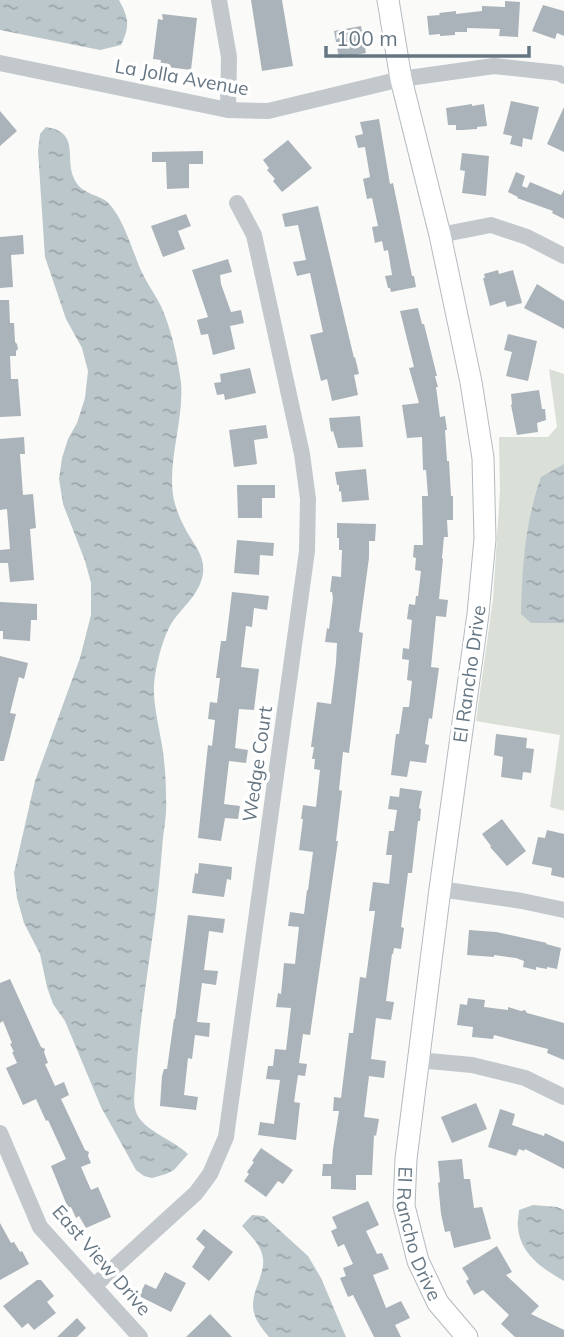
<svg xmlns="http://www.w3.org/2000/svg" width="564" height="1337" font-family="Mulish,sans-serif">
	<defs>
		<pattern id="water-ripples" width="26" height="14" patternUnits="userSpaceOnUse" patternTransform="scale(1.75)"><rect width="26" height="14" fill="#bbc7cb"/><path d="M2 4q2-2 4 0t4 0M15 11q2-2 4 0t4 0" fill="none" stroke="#9ca6aa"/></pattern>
	</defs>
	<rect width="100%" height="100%" fill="#fafaf8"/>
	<path fill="#dadfd7" d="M549,369L564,374V811L550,807L560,735L476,721L493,599L500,490L499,437H548L557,427Z"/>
	<g fill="url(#water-ripples)">
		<path d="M0,0H119C129,19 130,26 121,45L100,50L0,30Z"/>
		<path d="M46,127C86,133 58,166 81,188C88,194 99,196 106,201C121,213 132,248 139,266C145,280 154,293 161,306C171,328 178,359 181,383C184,420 168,458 173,495C175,508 181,521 187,532C195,546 205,556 203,573C200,597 177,610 168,630C161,644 155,670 154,685C153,707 160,730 163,752C165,767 166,782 166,797C167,810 165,824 163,837C161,861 159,886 156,910C149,964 140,1018 136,1073C136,1085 132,1101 136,1112C142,1130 174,1140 188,1154L174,1170L166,1174L152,1178L144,1176L136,1170L101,1107L65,1021L53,1004L47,987L40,954L24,923L17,898L14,873L35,781L80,658L91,615V583L85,561L63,504L59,479L62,458L68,439L77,423L85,398L88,371L82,348L66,319L45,257L38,151L40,134Z"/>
		<path d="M564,464V623H531L521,614C522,568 525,522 541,477Z"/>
		<path d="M533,1205L557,1207L564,1210V1281C543,1269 520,1254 518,1227C517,1221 519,1215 519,1210Z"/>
		<path d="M252,1215L264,1216L308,1256L321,1278L346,1337H269C251,1316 249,1306 259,1281C261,1274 264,1266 263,1259C262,1246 250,1235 242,1226Z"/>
	</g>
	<g fill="#aab3b9">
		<path d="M251,0H282L293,66L262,71Z"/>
		<path d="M505,1L520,2L518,37L499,36L500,29L467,28V32H455V35L440,36V34L429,35L427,16L440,15L439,13L456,11V14L482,11V6L505,7Z"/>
		<path d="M543,5L564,11V36L557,33L555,39L532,31Z"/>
		<path d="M162,14L197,18L191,70L160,66L161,60L153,59L158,19L163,20Z"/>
		<path d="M361,26L366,53L339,58L334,31Z"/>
		<path d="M511,101L539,107L532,140L523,138L522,147L510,144L512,136L503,134Z"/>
		<path d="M472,104V106L484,104L487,126L477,127V129L462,130H456V125H448L446,108Z"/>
		<path d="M564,107V152L547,144Z"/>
		<path d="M0,111L17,131L0,146Z"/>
		<path d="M379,119L390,184L393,183L412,276H414L416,287L391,292L390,288H388L385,276L392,275L388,250L384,251L382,241L375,243L372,227L378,226L372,198L367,199L363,179L370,177L365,147L358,148L355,136L363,134L360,122Z"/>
		<path d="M288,140L312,168L282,192L273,181L275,179L267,170L269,168L263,160Z"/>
		<path d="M203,151V164H189V188L167,189L166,162H152V152Z"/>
		<path d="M462,153L489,156L486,196L462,193L465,171L460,170Z"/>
		<path d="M516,172L525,176L522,186L527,188L530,182L561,195L564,190V219L552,213L553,211L517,198L518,197L508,192Z"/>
		<path d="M318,206L354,358L355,357L359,374L354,375L358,395L332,401L327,379L321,381L310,335L323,332L310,273L297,276L293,262L306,260L298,225L285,227L282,214Z"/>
		<path d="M186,214L191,226L178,231L185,249L163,257L151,226Z"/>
		<path d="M23,235L24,254L11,255L13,287L0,288V237Z"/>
		<path d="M228,259L232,272L220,275L221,284L231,312L241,310L244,323L230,326L235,349L213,355L208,334L201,335L197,320L208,317L192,270Z"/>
		<path d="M498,270L499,274L513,270L522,303L507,307L505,301L490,306L483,278H485L484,274Z"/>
		<path d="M537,284L564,301V329L524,308Z"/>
		<path d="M0,300H9L10,323H14L15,342L17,344L18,349L16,351V356H10L11,379H18L21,416L0,417Z"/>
		<path d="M418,308L422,324H424L437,376H435L438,387H436L440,417L445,416L447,430H445L447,461H449L451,496H453V520H447L448,537H444L442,558L443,559L439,599L448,600L446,617L436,616L431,667L439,668L432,719L429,718L425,744L429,745L426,763L410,761L407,777L391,775L396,734H399L403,707H409L412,681L407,680L409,660L402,659L403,648L409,649L412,620L407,619L409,604L415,605L416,596H418L421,571L415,570L416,558L413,557L414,545H423L422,496H428L426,470H423L422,437L407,438L402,405L419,403L409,368L414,367L400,311Z"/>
		<path d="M508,334L537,341L528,381L506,376L512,352L504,350Z"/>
		<path d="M250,368L256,393L225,400L224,394L217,395L214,383L221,382L220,374Z"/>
		<path d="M539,390L542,409H545L546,420L537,423L538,432L517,435L511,405L512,404L511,394Z"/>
		<path d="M360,416L363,447L338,448L333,431L331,432L329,418Z"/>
		<path d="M266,425L268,438L254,440L257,464L234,467L229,430Z"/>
		<path d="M24,437L25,454H20L23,495L33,494L36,528L30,529L34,580L10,582L8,563H0V550L10,549L7,509L0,510V439Z"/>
		<path d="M366,469L369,500L342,502L341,491L339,492V485H337L335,472Z"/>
		<path d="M237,485H275V498H262V518H238Z"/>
		<path d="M337,523L376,524L375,541H369V558L359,632L363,633L351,737L349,753L343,752L339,790L342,791L336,841H338L310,1035L303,1034L299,1063L307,1064L305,1076L298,1075L294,1102L300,1103L296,1140L258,1135L260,1122L274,1124L280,1080L266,1079L268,1066H273L275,1049L286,1050L291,1008L276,1007L278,993L281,994L284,963L295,964L299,927L288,926L290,912L304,914L307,890H308L313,852L299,850L303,819H301L303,805L316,807L320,770L314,769L315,759H312L314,747H311L317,702L331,704L336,663L337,643L325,642L327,628L329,629L333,598L332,592H330L332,576L341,577L342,550H339V538H337Z"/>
		<path d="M237,540L274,543L273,556L260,555L259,575L234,573Z"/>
		<path d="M232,592L269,596L267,610L254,608L252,627L246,626L241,667L259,669L254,710L239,709L235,748L248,750L246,763L229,761L224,804L240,806L238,819L225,818L221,841L198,838L208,745L212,746L215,720L208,719L210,702L217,703L220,678H216L221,641H226Z"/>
		<path d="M0,602L37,604V620H31L30,641L3,639V631H0Z"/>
		<path d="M0,656L28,663L24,679L19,677L10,713L16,714L4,761H0Z"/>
		<path d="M496,734L527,738L526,748L534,749L531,773L523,772L522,780L501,777L503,757L494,755Z"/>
		<path d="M400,788L422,791L419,808L421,809L420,821H418L412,873H408L401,927L404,928L401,949L394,948L393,954H392L386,1001L394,1002L391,1020L376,1018L371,1059L386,1061L384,1078L369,1076L364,1117L379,1119L376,1136L374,1135L372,1175H356V1190L331,1189V1176H322L323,1164H332L333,1149L339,1111H333L334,1097L341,1098L349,1033H353L360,977L366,978L375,911H369L373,882L389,884L392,855H386L389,831H394L397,810L388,809L390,796L399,797Z"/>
		<path d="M502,819L526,851L507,866L490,847L491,846L482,834Z"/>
		<path d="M547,830L564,834V878L551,875L552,868L532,864L538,837L545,838Z"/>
		<path d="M199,863L232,867L231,880L227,879L224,897L192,893L195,873L198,874Z"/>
		<path d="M188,915L225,919L223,933L209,931L204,970L218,971L216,985L202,983L197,1022L210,1023L209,1037L195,1035L192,1059L188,1058L184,1095L198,1097L196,1110L160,1106L162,1076L164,1069H167L174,1019H175Z"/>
		<path d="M469,930L496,932L547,943L546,944L561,948L557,969L547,967V969L536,967V970L523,967L524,961L516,958L494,955V957L467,955Z"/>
		<path d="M10,979L41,1047L45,1049L44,1052L48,1063L45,1064L55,1086L64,1082L69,1095L61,1099L85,1150L89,1152L88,1156L91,1163L81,1167L91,1190L98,1187L111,1217L86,1228L79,1216L76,1218L71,1207L68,1208L51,1166L66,1159L48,1120L46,1121L36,1099L23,1105L6,1068L17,1063L12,1052H14L10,1044L12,1043L3,1021L0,1023V983Z"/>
		<path d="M468,998L485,1000L484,1007L508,1010V1007L521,1011L525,1010L527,1013L564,1023V1060L547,1053L548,1049L494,1035L493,1039L472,1037L473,1027L457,1025L460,1004L467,1005Z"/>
		<path d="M476,1103L487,1129L452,1143L441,1117Z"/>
		<path d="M500,1109L515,1114L512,1125L544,1136L545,1133L564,1142V1169L525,1149L524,1151L519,1149L516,1156L488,1147Z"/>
		<path d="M261,1148L293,1170L283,1184L278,1181L266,1197L244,1181L249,1174L247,1172L254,1162L252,1161Z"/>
		<path d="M462,1159L464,1179H470L474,1208L482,1207L491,1239L454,1248L450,1231L445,1232L441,1214L438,1183L440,1182L438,1161Z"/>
		<path d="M368,1201L379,1225L366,1231L377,1254L382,1253L389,1269L373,1275L386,1308L401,1301L410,1318L395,1325L401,1337H374L353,1295L348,1297L340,1278L346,1276L343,1268L353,1264L344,1244L338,1247L331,1231L337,1228L332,1217Z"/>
		<path d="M0,1223L11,1243L14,1242L20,1252L22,1251L29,1264L0,1280Z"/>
		<path d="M204,1229L233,1252L209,1281L192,1267L205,1247L196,1239Z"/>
		<path d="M497,1246L512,1272L506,1275L539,1306L531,1314L564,1330V1337H515L501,1324L509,1315L483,1290L474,1295L466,1281L469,1279L462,1268Z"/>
		<path d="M165,1272L186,1283L171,1312L139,1296L145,1284L156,1289Z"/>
		<path d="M37,1280H41L54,1296L47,1302L56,1313L34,1330L28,1323L22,1328L3,1306Z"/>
		<path d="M210,1314L232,1337H186Z"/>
		<path d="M77,1318L86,1328L77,1337H57Z"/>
	</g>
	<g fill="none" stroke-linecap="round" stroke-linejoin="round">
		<defs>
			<g id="secondary">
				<path id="s1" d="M388,0L401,79L440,235L471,382L483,458L485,539L478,614L440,889L406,1159L404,1206L418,1261L438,1303L467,1337"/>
			</g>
		</defs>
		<use href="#secondary" stroke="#b3babf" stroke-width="23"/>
		<g stroke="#c3c8cc" stroke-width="16">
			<path d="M219,0L229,57L228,110"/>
			<path d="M0,63L228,110L268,111L401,79L494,66L559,73L564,76"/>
			<path d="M440,235L491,225L527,237L564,256"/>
			<path d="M440,889L522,901L564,910"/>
			<path d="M418,1060L472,1065L525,1078L564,1097"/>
			<path d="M0,1133L40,1227L140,1337"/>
			<path d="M94,1286L196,1193L210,1174L226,1137L307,551L308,499L302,454L254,235L237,203"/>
		</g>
		<use href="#secondary" stroke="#fff" stroke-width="21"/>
	</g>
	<g text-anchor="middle" stroke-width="7" stroke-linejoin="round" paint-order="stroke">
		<g font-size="19" fill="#657683" stroke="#fff">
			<text transform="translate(182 77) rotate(10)" y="7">La Jolla Avenue</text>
			<text transform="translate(469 674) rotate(-82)" y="7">El Rancho Drive</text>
			<text transform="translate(257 764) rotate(-82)" y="7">Wedge Court</text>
			<text dy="7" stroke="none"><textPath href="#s1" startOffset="1251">El Rancho Drive</textPath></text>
			<text transform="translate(102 1260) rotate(49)" y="7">East View Drive</text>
		</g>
	</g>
	<path d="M326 46v10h203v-10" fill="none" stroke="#657683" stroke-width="3.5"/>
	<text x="336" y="46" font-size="21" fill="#657683" stroke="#ffffff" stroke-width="5" paint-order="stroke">100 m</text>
</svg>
